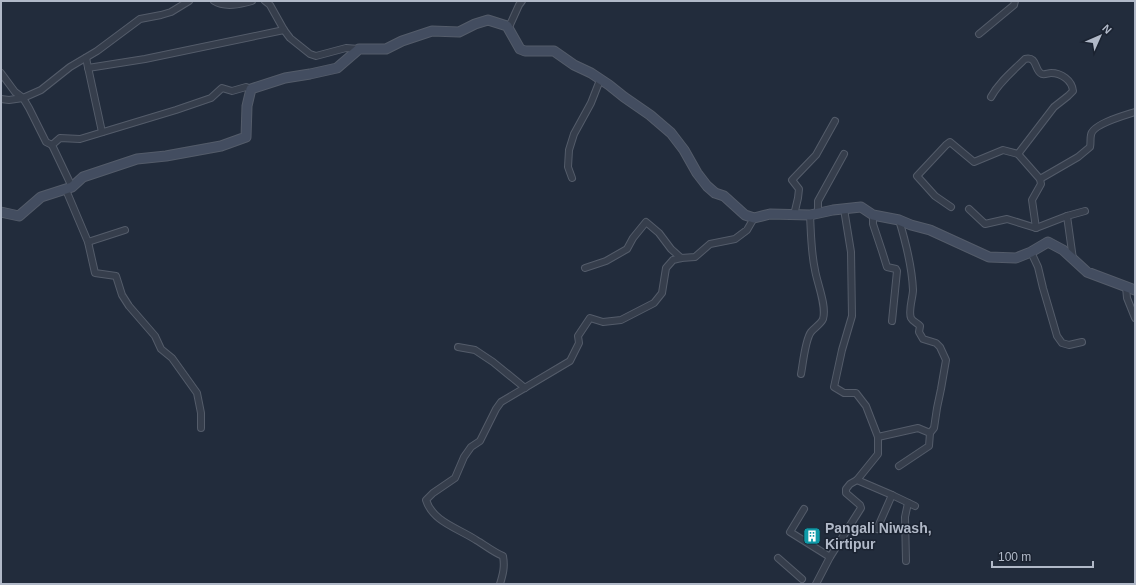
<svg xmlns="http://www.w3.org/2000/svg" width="1136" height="585" font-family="Helvetica,sans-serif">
	<rect width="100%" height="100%" fill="#222c3c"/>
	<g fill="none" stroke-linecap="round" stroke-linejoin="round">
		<defs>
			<g id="street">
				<path d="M214,1C225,8 241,4 252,1"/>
				<path d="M265,1L270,5L284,30L290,38L310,54L316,56L346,48L359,49"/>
				<path d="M507,26L509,27L519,5L522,1"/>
				<path d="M979,34L1014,5L1015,1"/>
				<path d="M86,58L102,132"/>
				<path d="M88,68L145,59L284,30"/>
				<path d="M1,73L15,92L23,98L29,108L46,142L52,145"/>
				<path d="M991,97C999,82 1013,71 1025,59C1038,56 1034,71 1042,74C1045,75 1048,73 1051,73C1061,73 1072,80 1073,91L1068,96L1054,107L1018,154"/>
				<path d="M1,99L9,100L23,98L41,90L70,67L97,51L140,19L161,15L171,12L189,1"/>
				<path d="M572,178L568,167L569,150L574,134L591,103L600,80"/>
				<path d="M1040,179L1078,157L1090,147C1091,143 1090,139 1091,135C1092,124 1126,115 1135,112"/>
				<path d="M72,187L52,145L60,138L80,139L176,110L211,98L222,88L232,91L246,87L251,89"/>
				<path d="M66,190L88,242L95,273L116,276L122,295L129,306L155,336L161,349L172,358L197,393L201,413V428"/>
				<path d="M951,207L935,196L917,176L946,145L950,142L974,162L1003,150L1018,154L1040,179L1041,184L1032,200L1036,228"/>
				<path d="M969,209L985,224L1007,219L1036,228L1067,216"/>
				<path d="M818,213V201L844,154"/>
				<path d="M794,215L798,198L799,189L792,180L816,155L835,121"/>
				<path d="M873,215V224L882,251L887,267L896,269L897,271L892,321"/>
				<path d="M88,242L125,230"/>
				<path d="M1031,252L1038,267L1043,288L1057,336L1062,343L1069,345L1082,342"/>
				<path d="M1073,259L1067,216L1085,211"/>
				<path d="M585,268L606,261L627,249L633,238L646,222L659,233L671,249L681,258"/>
				<path d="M1126,287L1127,298L1135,318"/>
				<path d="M458,347L475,350L493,362L525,388"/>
				<path d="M801,374C803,364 805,340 811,332C814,328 821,324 823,319C827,306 817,283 815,270C811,252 811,233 810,215"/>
				<path d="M878,437L918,428L930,433"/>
				<path d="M899,466L929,446L930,433L934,428L937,408L941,389L946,360L940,347L936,343L923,339L919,332L920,326C918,323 913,322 911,318C908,311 913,297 913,290C912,266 906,243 899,220"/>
				<path d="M857,480L892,495L915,506"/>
				<path d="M804,509L790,532L830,557"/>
				<path d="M877,529L892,495"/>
				<path d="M778,558L802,579"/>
				<path d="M906,561L905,517L908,503"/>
				<path d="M500,584C503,574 505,567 503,556C493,552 485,545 476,540C458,528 433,522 426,500L433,493L455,478L464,457L471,447L480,441L496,409L501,402L570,361L579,343L578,336L590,318L603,322L621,320L654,303L662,293L666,268L673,260L681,258L695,257L710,244L735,239L747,230L754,218"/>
				<path d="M816,584L830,557L861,508L860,505L846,493V489L850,484L857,480L878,454V437L866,406L856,393H844L834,387L842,350L852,316L851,252L844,209"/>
			</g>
			<path id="secondary" d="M1,212L19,216L41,197L72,187L83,177L137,159L166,156L221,146L246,137L247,106L251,89L285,78L310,74L337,68L359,49H386L402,41L432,31L459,32L475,24L488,20L507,26L520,49L525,51H554L574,65L591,73L609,85L624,97L650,115L671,133L684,150L697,173L707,186L715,193L724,196L745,215L754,218L770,214L810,215L833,210L861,207L873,215L899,220L911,225L930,230L989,257L1016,258L1031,252L1048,242L1063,250L1087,272L1135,290"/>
		</defs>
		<use href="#street" stroke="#545c6a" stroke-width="8"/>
		<use href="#secondary" stroke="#545c6a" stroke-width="11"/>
		<use href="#street" stroke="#363e4c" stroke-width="6"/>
		<use href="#secondary" stroke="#434d60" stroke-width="9"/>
	</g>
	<defs>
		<symbol id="building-square" viewBox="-11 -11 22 22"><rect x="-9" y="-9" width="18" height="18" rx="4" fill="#0f9aa8" stroke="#1b2331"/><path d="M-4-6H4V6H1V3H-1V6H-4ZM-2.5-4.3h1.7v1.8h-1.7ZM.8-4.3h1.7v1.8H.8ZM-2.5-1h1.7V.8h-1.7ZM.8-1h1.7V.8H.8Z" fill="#fff"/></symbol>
	</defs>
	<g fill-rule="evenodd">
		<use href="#building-square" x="802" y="526" width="20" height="20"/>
	</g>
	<g text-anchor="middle" stroke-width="3" stroke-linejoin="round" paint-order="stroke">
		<g font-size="14" font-weight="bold" fill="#b1b9c8" stroke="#1b2331" text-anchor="start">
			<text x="825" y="533">Pangali Niwash,<tspan x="825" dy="16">Kirtipur</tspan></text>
		</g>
	</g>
	<rect width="1136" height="585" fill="none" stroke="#b1b9c8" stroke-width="4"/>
	<g transform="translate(1100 36) rotate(45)" stroke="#1b2331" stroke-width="3" paint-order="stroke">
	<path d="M0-3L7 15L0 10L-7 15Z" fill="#b1b9c8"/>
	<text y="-6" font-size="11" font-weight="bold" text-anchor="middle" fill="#b1b9c8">N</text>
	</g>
	<path d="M992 561v6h101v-6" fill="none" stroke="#b1b9c8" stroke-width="2"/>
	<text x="998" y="561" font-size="12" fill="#b1b9c8" stroke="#1b2331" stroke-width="3" paint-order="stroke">100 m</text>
</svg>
